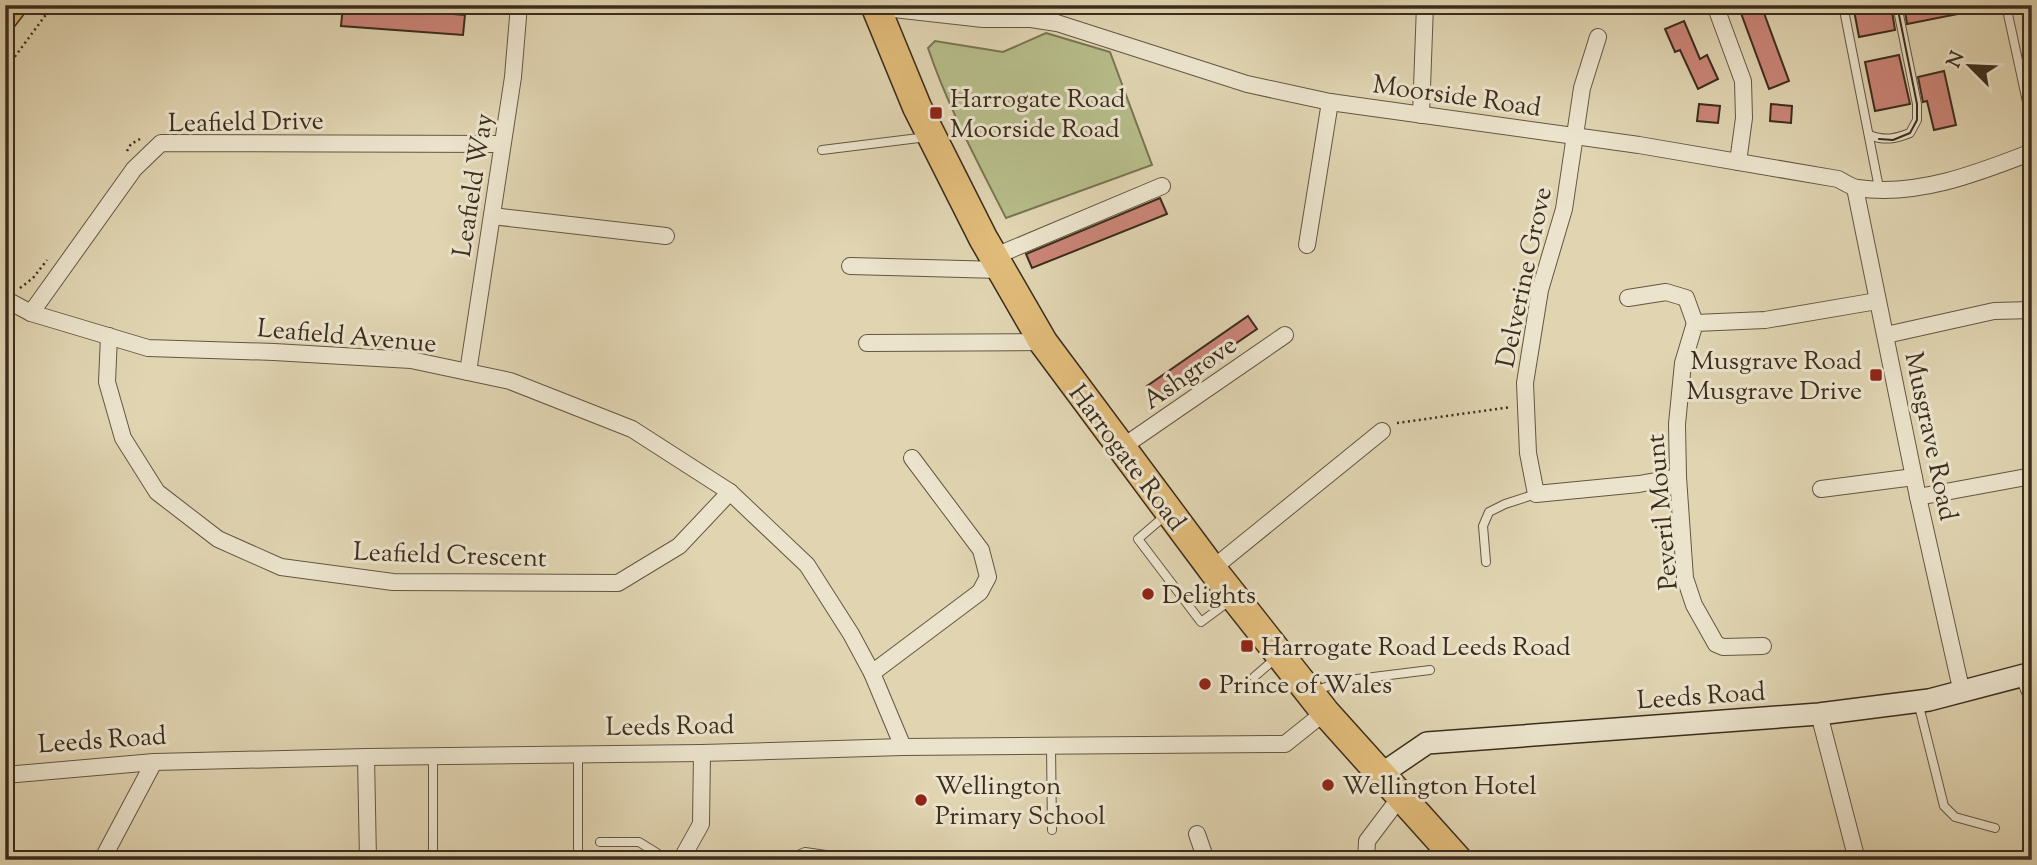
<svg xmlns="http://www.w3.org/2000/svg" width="2037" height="865" font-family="'Sorts Mill Goudy',serif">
	<rect width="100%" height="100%" fill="#e0d4b1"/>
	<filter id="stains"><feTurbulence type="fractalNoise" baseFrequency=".00286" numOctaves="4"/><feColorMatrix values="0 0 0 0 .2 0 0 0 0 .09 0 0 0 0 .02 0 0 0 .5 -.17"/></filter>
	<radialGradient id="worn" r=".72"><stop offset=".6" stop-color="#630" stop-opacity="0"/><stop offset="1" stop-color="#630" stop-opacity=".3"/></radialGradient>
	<path fill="#b6bc89" stroke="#787453" stroke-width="2" d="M1046,33L1110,52L1152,165L1006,218C978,163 948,107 928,48L935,41L1003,52Z"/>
	<g fill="#cb8578" stroke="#3b2d1d" stroke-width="2">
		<path d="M343,5L465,15L463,35L341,26Z"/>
		<path d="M1738,5H1761L1789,81L1769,89Z"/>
		<path d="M1853,5H1891L1895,30L1859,37Z"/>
		<path d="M1904,5H1967L1968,12L1907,24Z"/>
		<path d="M1684,21L1700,59L1707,55L1718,79L1698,89L1680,50L1675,52L1665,29Z"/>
		<path d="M1899,55L1910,104L1875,111L1865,62Z"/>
		<path d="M1944,71L1956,125L1934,130L1927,101L1923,102L1918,77Z"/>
		<path d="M1699,104L1720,106L1718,123L1697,121Z"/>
		<path d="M1771,104L1792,106L1791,123L1770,121Z"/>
		<path d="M1160,198L1167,214L1032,268L1026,254Z"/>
		<path d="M1248,316L1257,329L1156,398L1147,386Z"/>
	</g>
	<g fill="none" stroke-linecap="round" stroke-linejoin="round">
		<defs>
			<g id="lane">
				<path d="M1843,5L1879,188"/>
				<path d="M2006,5L2032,125"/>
				<path d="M1869,135C1885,141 1895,139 1910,133L1917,120V104L1897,5"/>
				<path d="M822,150L927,137"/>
				<path d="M1167,514L1138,539L1201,622L1232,599"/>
				<path d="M1486,562L1483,526L1489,512L1505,504L1536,494"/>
				<path d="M1254,677L1276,658"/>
				<path d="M1316,690L1349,680L1430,670"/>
				<path d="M1918,702L1944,806L1955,817L1995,828"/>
				<path d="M1051,746L1052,830"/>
				<path d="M600,842H639L668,860"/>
				<path d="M433,860V756"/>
				<path d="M578,860V754"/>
				<path d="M787,860L805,852L833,856"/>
			</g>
			<g id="street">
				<path d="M1715,5L1743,81L1744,118L1738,162"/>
				<path d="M876,7L983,19H1031L1057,23L1247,84L1330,102L1639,145L1838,179C1844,182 1851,187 1857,188C1917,197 1978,173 2032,152"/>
				<path d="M1598,37L1582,88L1564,209L1540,290L1525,383L1528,453L1536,494L1639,484L1678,477"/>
				<path d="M1421,115L1425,5"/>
				<path d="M1855,188L1918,497L1962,693"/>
				<path d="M492,216L666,236"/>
				<path d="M1307,245L1330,102"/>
				<path d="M993,257L1162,186"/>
				<path d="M850,266L1000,270"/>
				<path d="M1628,298L1666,292L1686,298L1695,323"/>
				<path d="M5,299L31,313L148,348L274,352L411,360L510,381L632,429L730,492L807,565L851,634L872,673L903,747"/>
				<path d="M31,313L134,169L161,143L502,144"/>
				<path d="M1886,335L1994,311L2032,310"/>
				<path d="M109,336L107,382L123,438L157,492L218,539L281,567L393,582L618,583L679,546L730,492"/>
				<path d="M867,343L1043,342"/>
				<path d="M468,372L513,77L519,5"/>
				<path d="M1121,448L1285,335"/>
				<path d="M1821,489L1914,477"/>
				<path d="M1918,497L2032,476"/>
				<path d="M1212,569L1382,431"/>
				<path d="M1763,646L1723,647L1716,644L1694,605L1685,578L1678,477L1677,424L1683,363L1695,323L1765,320L1877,301"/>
				<path d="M872,673L980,592L988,577L981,550L912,458"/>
				<path d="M2023,675L2032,696"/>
				<path d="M1819,714L1857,860"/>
				<path d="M366,757L368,860"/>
				<path d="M5,775L154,762L366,757L702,753L903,747L1285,744L1325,712"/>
				<path d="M1197,834L1206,860"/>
				<path d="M102,860L154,762"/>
				<path d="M681,860L701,824L702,753"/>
				<path d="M1366,860L1367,841L1401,796"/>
			</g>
			<path id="secondary" d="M1380,775L1427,743L1819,714L1929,700L2032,673"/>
			<path id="primary" d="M5,18L15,5"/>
			<path id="highway" d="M875,5L917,107L983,238L1043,342L1212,569L1325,712L1458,860"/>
		</defs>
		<use href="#lane" stroke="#645742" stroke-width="10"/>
		<use href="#street" stroke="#645742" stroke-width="18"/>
		<use href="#secondary" stroke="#3b2d1d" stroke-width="24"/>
		<use href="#primary" stroke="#3b2d1d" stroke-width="27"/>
		<use href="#highway" stroke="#3b2d1d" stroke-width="31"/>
		<g stroke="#3b2d1d" stroke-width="2.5" stroke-dasharray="2 3.5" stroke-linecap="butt">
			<path d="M5,70L53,5"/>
			<path d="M127,151L131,144L140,139"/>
			<path d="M20,288L33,278L47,260"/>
			<path d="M1397,423L1511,407"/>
		</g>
		<use href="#lane" stroke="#ebe3cc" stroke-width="8"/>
		<use href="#street" stroke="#ebe3cc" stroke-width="16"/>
		<use href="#secondary" stroke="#ebe3cc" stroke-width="21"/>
		<use href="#primary" stroke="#e0ba78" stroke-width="24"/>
		<use href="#highway" stroke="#e0ba78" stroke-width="28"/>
		<path stroke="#3b2d1d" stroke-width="2" d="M1879,139L1893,140L1910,133L1917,120V104L1897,5"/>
	</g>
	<g fill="#8f2418" stroke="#ebe3cc" stroke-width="2.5">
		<rect x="929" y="106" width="14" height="14" rx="3.5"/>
		<rect x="1869" y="368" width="14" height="14" rx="3.5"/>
		<circle cx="1148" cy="594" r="7"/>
		<rect x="1240" y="639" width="14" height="14" rx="3.5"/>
		<circle cx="1205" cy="684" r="7"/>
		<circle cx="1328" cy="785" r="7"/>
		<circle cx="921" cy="800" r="7"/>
	</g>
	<g text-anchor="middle" stroke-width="6" stroke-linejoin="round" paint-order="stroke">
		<g font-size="26" fill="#3b2d1d" stroke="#ebe3cc">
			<text transform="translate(1457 95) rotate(8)" y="9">Moorside Road</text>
			<text transform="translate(246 121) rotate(-1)" y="9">Leafield Drive</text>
			<text transform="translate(472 185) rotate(-81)" y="9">Leafield Way</text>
			<text transform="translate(1523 277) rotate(-78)" y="9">Delverine Grove</text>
			<text transform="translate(347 335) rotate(5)" y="9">Leafield Avenue</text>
			<text transform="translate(1189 372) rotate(-35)" y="9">Ashgrove</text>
			<text transform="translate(1932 436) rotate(78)" y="9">Musgrave Road</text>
			<text transform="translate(1128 457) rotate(53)" y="9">Harrogate Road</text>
			<text transform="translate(1661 512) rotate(-95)" y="9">Peveril Mount</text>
			<text transform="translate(450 554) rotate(2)" y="9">Leafield Crescent</text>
			<text transform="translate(1701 695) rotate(-4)" y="9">Leeds Road</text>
			<text transform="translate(670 725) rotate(-1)" y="9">Leeds Road</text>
			<text transform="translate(102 739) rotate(-4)" y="9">Leeds Road</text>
		</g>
		<g font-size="26" fill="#3b2d1d" stroke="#ebe3cc" text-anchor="start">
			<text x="950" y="107">Harrogate Road<tspan x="950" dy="30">Moorside Road</tspan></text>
			<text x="1862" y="369" text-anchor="end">Musgrave Road<tspan x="1862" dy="30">Musgrave Drive</tspan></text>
			<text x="1162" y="603">Delights</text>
			<text x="1261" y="655">Harrogate Road Leeds Road</text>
			<text x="1219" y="693">Prince of Wales</text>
			<text x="935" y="794">Wellington<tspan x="935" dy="30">Primary School</tspan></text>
			<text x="1342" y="794">Wellington Hotel</text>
		</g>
	</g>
	<rect width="2037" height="865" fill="none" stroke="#e0d4b1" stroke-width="28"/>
	<rect x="7" y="7" width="2023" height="851" fill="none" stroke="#3b2d1d" stroke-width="3.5"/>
	<rect x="14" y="14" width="2009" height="837" fill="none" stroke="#3b2d1d" stroke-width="2"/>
	<g transform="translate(1970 66) rotate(294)" stroke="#ebe3cc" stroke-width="5" paint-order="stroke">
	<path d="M0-5L12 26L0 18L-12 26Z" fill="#3b2d1d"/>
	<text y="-10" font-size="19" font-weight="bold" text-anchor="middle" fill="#3b2d1d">N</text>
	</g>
	<rect width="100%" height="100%" filter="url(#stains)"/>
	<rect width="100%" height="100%" fill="url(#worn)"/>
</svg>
